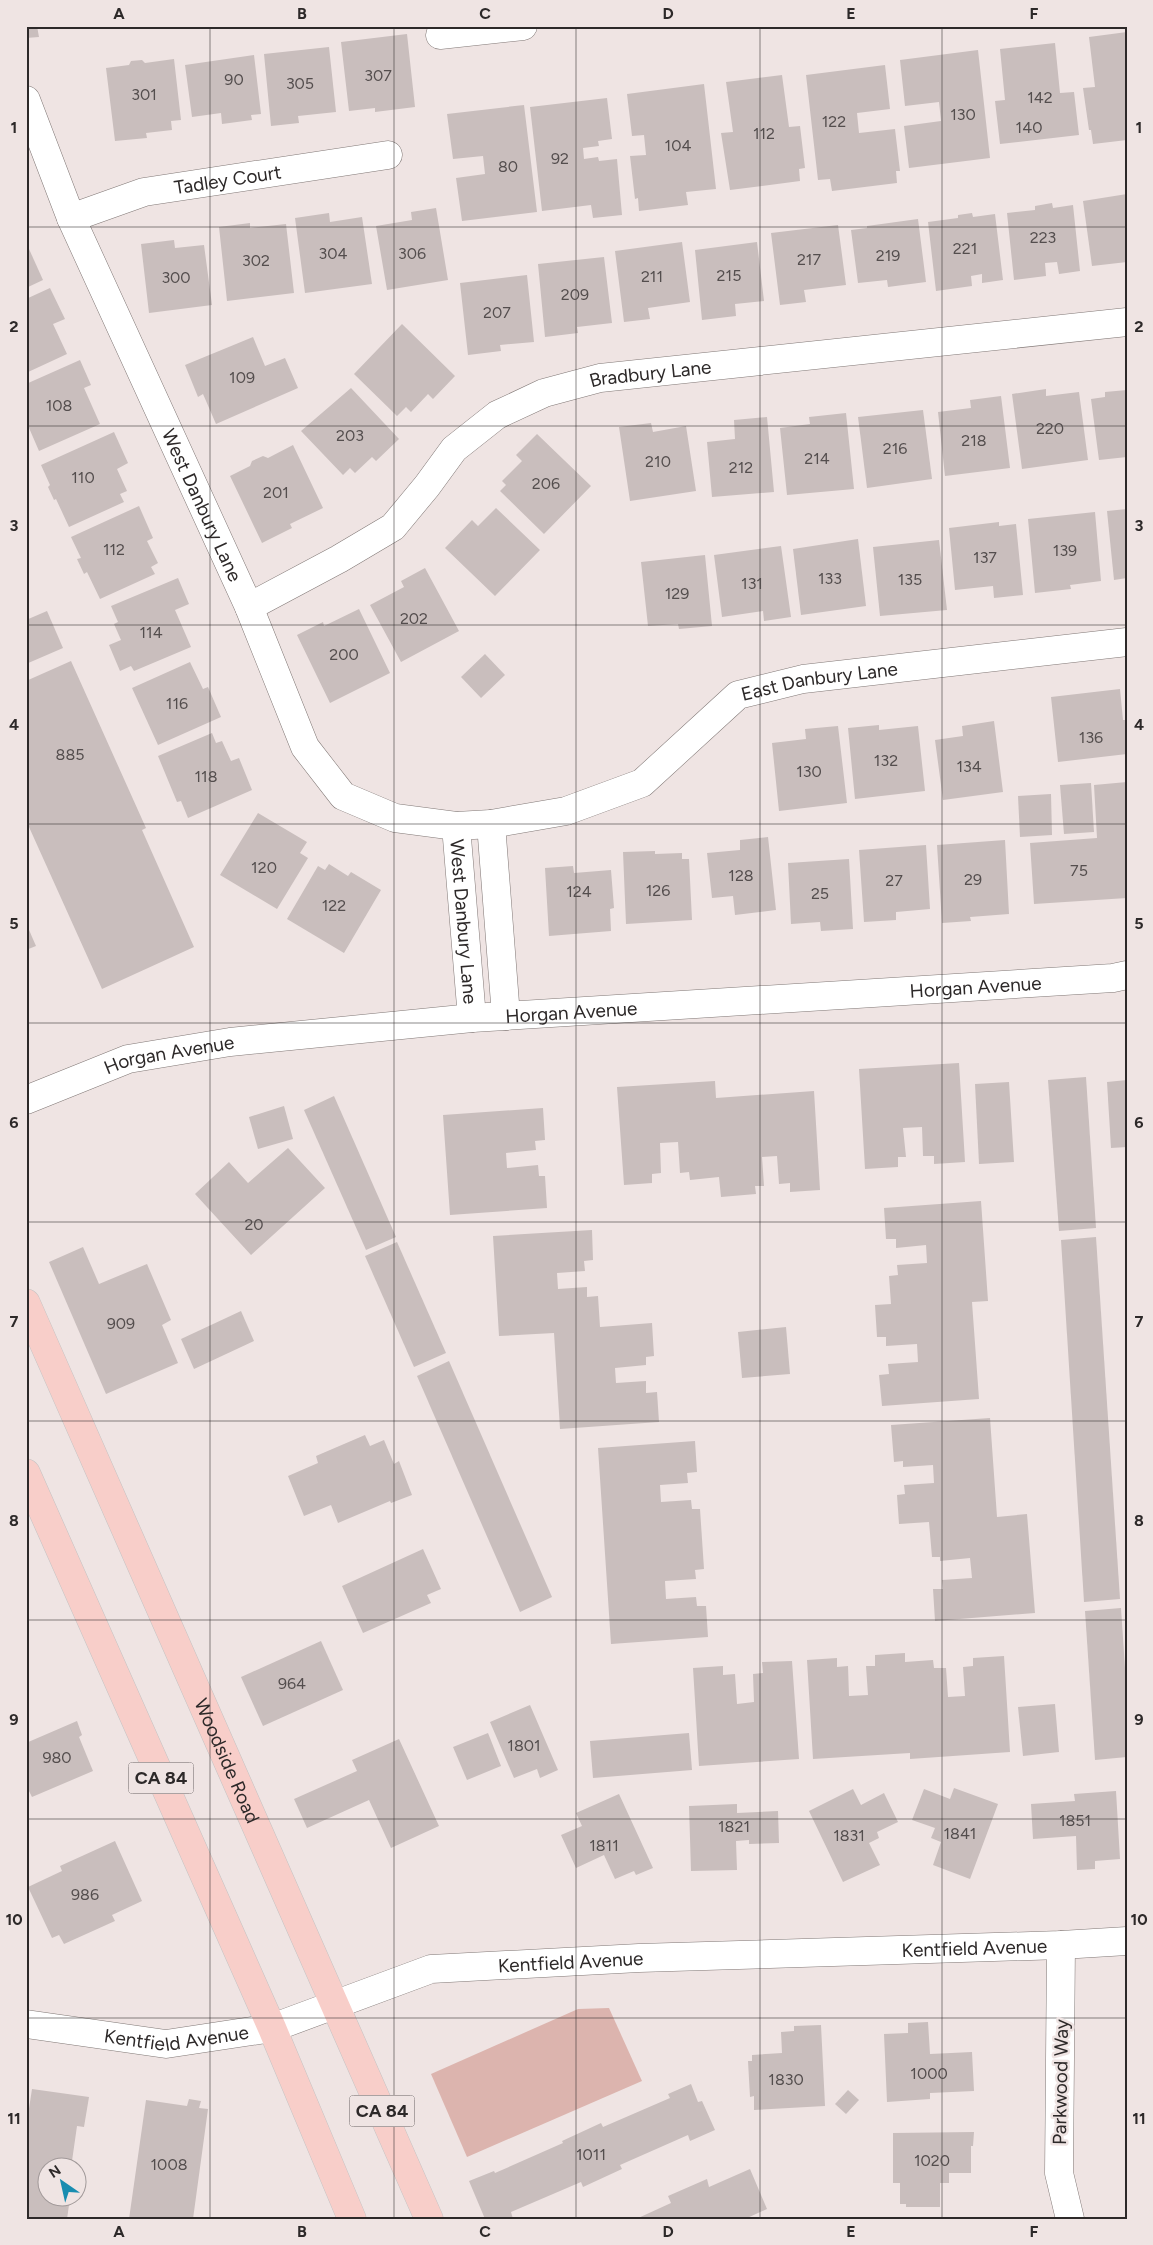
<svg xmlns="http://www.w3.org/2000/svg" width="1153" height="2245" font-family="Figtree,sans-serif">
	<rect width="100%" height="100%" fill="#efe4e3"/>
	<path fill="#dcb4ae" d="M609,2008L642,2081L467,2157L431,2074L578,2009Z"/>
	<g fill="#c9bebd">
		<path d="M26,26H37L39,37L26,38Z"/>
		<path d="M1127,32V140L1093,144L1091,130H1089L1083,88L1095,87L1089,37Z"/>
		<path d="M407,34L415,107L375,112V108L349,111L341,42Z"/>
		<path d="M1055,43L1060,93L1074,92L1079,135L1000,144L995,101L1005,100L1000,49Z"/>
		<path d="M329,47L336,112L298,116L299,123L271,126L264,54Z"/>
		<path d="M978,50L990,158L909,168L904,126L941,121L939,102L905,106L900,60Z"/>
		<path d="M254,55L261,114L251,115L252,120L222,124L221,113L192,117L185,65Z"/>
		<path d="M174,59L181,120L171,121L172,130L146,133L147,138L115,141L106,68L129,65L131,61L142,60L145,63Z"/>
		<path d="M885,65L890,109L857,113L859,133L895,129L900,171H896L897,183L832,191L830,179L818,180L806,75Z"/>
		<path d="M782,75L789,127L800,126L805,168L799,169L800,181L730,190L721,133L733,132L726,82Z"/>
		<path d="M704,84L716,189L686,192L688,205L639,211L638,198L635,199L630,156L646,155L644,135L632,136L627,94Z"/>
		<path d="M607,98L612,139L598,141L599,146L583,148L584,159L598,157L599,161L617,159L622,215L593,218L591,205L542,211L530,107Z"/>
		<path d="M524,105L537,212L462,221L456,178L485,174L483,156L453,159L447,114Z"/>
		<path d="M1127,194V262L1092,266L1083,201Z"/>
		<path d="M1052,203L1053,208L1073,205L1080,271L1059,274L1057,262L1045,263L1046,276L1014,280L1007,213L1035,210V206Z"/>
		<path d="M436,208L448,280L387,290L376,226L412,220L411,212Z"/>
		<path d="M329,213L330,222L362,217L372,284L305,293L295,218Z"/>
		<path d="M972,213L973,217L995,214L1003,280L982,283V274L971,276L972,286L936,291L928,222L958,218V215Z"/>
		<path d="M918,219L926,282L888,287L887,280L858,283L851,230L867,228V226Z"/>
		<path d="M250,223V228L286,224L294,293L227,301L219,227Z"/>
		<path d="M838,225L846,285L804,290L806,302L780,305L771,233Z"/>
		<path d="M174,240L175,248L204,245L212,305L149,313L141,244Z"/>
		<path d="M682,242L690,302L648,308L650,319L624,322L615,251Z"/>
		<path d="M757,242L764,301L735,304L736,316L702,320L695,250Z"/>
		<path d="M29,249L43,280L26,288V250Z"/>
		<path d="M604,257L612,323L577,327L578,333L545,337L538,264Z"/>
		<path d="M527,275L534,342L500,345L501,351L468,355L460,283Z"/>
		<path d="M50,288L65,319L53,324L67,354L26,373V299Z"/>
		<path d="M402,324L455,376L433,399L428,394L411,412L406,407L397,416L354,374Z"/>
		<path d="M253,337L265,366L285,358L298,388L216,424L203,394L198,397L185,365Z"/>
		<path d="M80,360L91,385L84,388L100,424L39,451L26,421V384Z"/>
		<path d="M351,388L399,439L376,461L372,457L355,473L350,468L343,475L301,431Z"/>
		<path d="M1046,389V396L1079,392L1088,460L1022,469L1012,394Z"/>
		<path d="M1127,390V457L1099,460L1091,399L1105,397V392Z"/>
		<path d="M1001,396L1010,468L945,476L938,412L971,408L970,400Z"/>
		<path d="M923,410L932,479L867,488L858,417Z"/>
		<path d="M846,413L854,489L787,495L780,428L810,424L809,417Z"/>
		<path d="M767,417L774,492L712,497L707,442L735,439L734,420Z"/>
		<path d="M651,423L653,432L686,426L696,491L630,501L619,427Z"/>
		<path d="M114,432L128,463L117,469L127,491L120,494L124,502L69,527L56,499L54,500L48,487L50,485L41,465Z"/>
		<path d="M537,434L591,486L544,534L500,491L506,485L502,481L522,461L516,455Z"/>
		<path d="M293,445L323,508L290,524L292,528L262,543L230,476L250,466L252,461L263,456L268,458Z"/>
		<path d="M139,506L153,538L147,541L158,563L151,567L155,574L100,599L87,572L84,574L77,559L81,558L71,537Z"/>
		<path d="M496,508L540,550L495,596L445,548L472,520L478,526Z"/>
		<path d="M1127,509V578L1114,580L1107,511Z"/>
		<path d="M1095,512L1101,581L1070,585L1071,589L1035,593L1028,519Z"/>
		<path d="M999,522V526L1016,524L1023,595L994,598L993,586L955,590L949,528Z"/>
		<path d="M858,539L866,606L801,615L793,549Z"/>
		<path d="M939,540L947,610L880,616L873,547Z"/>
		<path d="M781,546L791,617L764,621L763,611L722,617L714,555Z"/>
		<path d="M705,555L712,626L679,629L678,624L648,626L641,562Z"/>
		<path d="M425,568L459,631L401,662L370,605L404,587L401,581Z"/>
		<path d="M178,578L189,604L175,610L191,647L134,671L131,666L120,671L109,645L121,640L114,624L118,622L111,606Z"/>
		<path d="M359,609L390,673L330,703L297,635L323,622L324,626Z"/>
		<path d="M47,611L63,648L26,664V620Z"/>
		<path d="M485,654L505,675L481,698L461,677Z"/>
		<path d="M71,661L146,828L142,830L194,947L102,989L29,827L26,828V681Z"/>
		<path d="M190,662L203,689L208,687L221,717L158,745L132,688Z"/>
		<path d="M1120,689L1123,720H1127V754L1058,762L1051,697Z"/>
		<path d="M994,721L1003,792L943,800L935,740L963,736L962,726Z"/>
		<path d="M879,725V730L918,726L925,791L855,799L848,728Z"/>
		<path d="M838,726L847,803L779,811L772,743L806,739L805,729Z"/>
		<path d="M212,733L216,743L222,741L231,761L239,758L252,790L188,818L181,801L177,802L158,756Z"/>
		<path d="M1127,782V898L1034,904L1030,843L1097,838L1094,785Z"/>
		<path d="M1091,783L1094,832L1064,834L1060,785Z"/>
		<path d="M1051,794L1052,835L1020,837L1018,796Z"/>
		<path d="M258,813L307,842L300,853L308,858L277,909L220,875Z"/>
		<path d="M768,837L776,910L735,915L733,896L712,898L707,853L740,850V840Z"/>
		<path d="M1005,840L1009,914L970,917L971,921L942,923L937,845Z"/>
		<path d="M926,845L930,909L896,912V920L864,922L859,850Z"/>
		<path d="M655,851V854L682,853V859H689L692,920L626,924L623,852Z"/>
		<path d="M849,859L853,929L821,931L820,922L791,924L788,863Z"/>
		<path d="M329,864L348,876L351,872L381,890L344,953L287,919L318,866L325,870Z"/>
		<path d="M573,866L574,873L611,870L614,908L610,909L611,931L549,936L545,868Z"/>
		<path d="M26,923L36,946L26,950Z"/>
		<path d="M959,1063L965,1162L934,1164V1156H923L922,1127L903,1128L906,1157H898V1167L865,1169L859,1069Z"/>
		<path d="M1086,1077L1096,1228L1059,1231L1048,1080Z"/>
		<path d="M1127,1080V1147L1111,1148L1107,1082Z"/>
		<path d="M715,1081L716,1098L814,1091L820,1190L790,1192V1183L779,1184L777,1156L762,1157L764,1186H755L756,1194L721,1197L719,1177L690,1180L689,1172L680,1173L678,1142L660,1143L661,1173L652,1174V1183L624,1185L617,1087Z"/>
		<path d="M1009,1082L1014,1162L979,1164L975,1084Z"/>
		<path d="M334,1096L396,1237L366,1250L304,1110Z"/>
		<path d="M284,1106L293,1139L258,1149L249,1117Z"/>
		<path d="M543,1108L545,1140L535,1141L536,1150L506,1153L507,1168L538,1165L539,1176H545L547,1208L450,1215L443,1115Z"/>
		<path d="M288,1148L325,1188L251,1255L195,1194L229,1162L248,1183Z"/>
		<path d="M981,1201L988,1301L972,1302L979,1399L882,1406L879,1375L889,1374L888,1364L918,1362L917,1344L886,1346V1337H877L875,1305L891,1304L889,1276L898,1275L897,1265L927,1263L926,1245L896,1248V1239H886L884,1208Z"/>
		<path d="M592,1230L593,1260L584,1261L585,1271L557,1273L558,1289L587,1287V1297L598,1296L600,1327L652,1323L654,1356L646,1357V1365L615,1368L616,1383L646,1381V1393L657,1392L659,1422L560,1429L554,1333L499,1336L493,1236Z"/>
		<path d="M1096,1237L1120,1599L1084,1602L1061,1240Z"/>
		<path d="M397,1242L446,1353L414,1367L365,1256Z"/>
		<path d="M83,1247L99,1284L147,1264L171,1320L162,1325L178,1363L106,1394L49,1262Z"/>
		<path d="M241,1311L254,1341L194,1369L181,1339Z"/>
		<path d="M786,1327L790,1374L742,1378L738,1332Z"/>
		<path d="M449,1361L552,1597L520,1612L417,1376Z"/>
		<path d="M990,1418L997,1517L1027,1514L1035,1613L935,1621L933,1589H943L942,1580L972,1578L970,1558L940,1561V1557H932L929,1522L899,1524L897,1495L905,1494L904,1485L934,1483L933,1465L903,1467V1461L894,1462L891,1425Z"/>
		<path d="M365,1435L370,1446L384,1440L394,1464L399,1461L412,1495L391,1503L390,1501L338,1523L331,1505L304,1516L288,1476L318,1463L316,1456Z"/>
		<path d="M695,1441L697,1472L687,1473L688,1483L660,1485L661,1502L691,1500L692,1509H700L704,1569L695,1570L696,1579L665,1581L666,1599L696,1597L697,1606H706L708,1637L611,1644L598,1448Z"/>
		<path d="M423,1549L441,1589L427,1595L431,1603L363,1633L342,1586Z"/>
		<path d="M1121,1608L1127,1698V1757L1095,1760L1085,1611Z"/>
		<path d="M321,1641L343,1690L263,1726L241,1677Z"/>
		<path d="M905,1653V1662L933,1660L934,1668H946L948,1697L965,1696L963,1667L973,1666V1658L1004,1656L1010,1752L910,1759V1753L813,1759L807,1660L837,1658V1667L848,1666L849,1696L868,1695L866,1666H875V1655Z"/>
		<path d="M792,1661L799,1759L699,1766L693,1668L723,1666V1675L735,1674L737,1704L754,1702L753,1674L763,1673L762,1662Z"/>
		<path d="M1055,1704L1059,1752L1023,1756L1018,1707Z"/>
		<path d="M530,1705L558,1770L540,1778L537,1769L514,1778L490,1722Z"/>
		<path d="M77,1721L82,1735L79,1737L93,1771L32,1797L26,1785V1743Z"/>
		<path d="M488,1733L501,1766L467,1780L453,1747Z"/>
		<path d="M689,1733L692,1770L593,1778L590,1741Z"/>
		<path d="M399,1739L439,1826L391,1848L369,1800L307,1828L294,1799L357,1771L352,1760Z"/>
		<path d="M954,1788L998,1804L970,1879L933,1865L941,1842L931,1838L935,1828L912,1820L924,1789L950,1799Z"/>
		<path d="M853,1789L861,1805L884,1793L898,1822L877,1832L879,1838L869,1843L880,1865L843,1882L809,1811Z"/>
		<path d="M1116,1791L1120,1859L1095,1861V1869L1077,1870L1076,1836L1033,1839L1031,1804L1075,1801L1074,1794Z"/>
		<path d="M619,1794L653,1868L636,1875L634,1871L615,1879L604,1855L576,1868L561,1835L582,1826L576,1813Z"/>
		<path d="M737,1804V1813L778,1811L779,1843L749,1844V1840L736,1841L737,1870L691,1871L689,1806Z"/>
		<path d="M115,1841L142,1901L112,1915L115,1921L64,1944L59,1935L52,1938L28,1887L62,1871L60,1866Z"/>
		<path d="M928,2022L930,2054L972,2052L974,2091L930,2093V2099L887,2102L884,2034L908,2033V2023Z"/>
		<path d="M821,2025L825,2106L754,2110V2096L750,2097L748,2061H752V2055L782,2053L781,2032L794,2031V2026Z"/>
		<path d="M691,2084L698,2102L702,2101L715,2130L690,2141L688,2135L620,2165L622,2169L583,2187L581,2182L511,2212L513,2219H485L469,2181L494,2171L495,2173L563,2143L562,2141L601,2123L603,2127L670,2098L668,2094Z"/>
		<path d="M32,2089L89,2097L84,2127L77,2126L71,2168H48V2198H70L67,2219H26V2128Z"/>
		<path d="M848,2090L859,2100L846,2114L835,2104Z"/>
		<path d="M189,2099L201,2101L199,2108L208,2109L193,2219H129L146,2100L187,2106Z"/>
		<path d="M974,2132L973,2146H971V2173H949V2183H940V2207H906V2204H900V2183H893V2133Z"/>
		<path d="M750,2169L767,2209L745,2219H636L671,2203L668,2196L707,2179L709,2187Z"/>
	</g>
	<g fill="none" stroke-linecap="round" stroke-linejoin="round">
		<defs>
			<g id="street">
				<path d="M440,35L523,26"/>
				<path id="s1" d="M26,100L71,218L249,607L305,747L343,796L395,818L456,826L491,824L566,811L642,783L738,695L803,679L1127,642"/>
				<path id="s2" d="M71,218L144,192L388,155"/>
				<path id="s3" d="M249,607L339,559L393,527L427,486L454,449L497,415L544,393L600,378L1127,322"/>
				<path d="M491,824L506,1016"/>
				<path id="s4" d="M456,826L472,1018"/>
				<path id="s5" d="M26,1100L128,1059L230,1042L472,1018L1113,978L1127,975"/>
				<path d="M1061,1945L1059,2173L1070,2219"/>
				<path id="s6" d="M26,2024L166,2044L272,2028L431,1969L639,1958L1061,1945L1127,1941"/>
			</g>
			<g id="primary">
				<path id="s7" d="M26,1303L429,2219"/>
				<path d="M26,1473L272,2028L352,2219"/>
			</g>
		</defs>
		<use href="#street" stroke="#817876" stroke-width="29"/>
		<use href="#primary" stroke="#c4c3c3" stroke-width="29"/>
		<use href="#street" stroke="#fff" stroke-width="28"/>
		<use href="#primary" stroke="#f8cec9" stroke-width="28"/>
	</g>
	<path fill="none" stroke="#2d2929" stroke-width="1" stroke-opacity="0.55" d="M210,26V2219M394,26V2219M576,26V2219M760,26V2219M942,26V2219M26,227H1127M26,426H1127M26,625H1127M26,824H1127M26,1023H1127M26,1222H1127M26,1421H1127M26,1620H1127M26,1819H1127M26,2018H1127"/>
	<g text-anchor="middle" stroke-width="5" stroke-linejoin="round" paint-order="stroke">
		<g font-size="16" fill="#544e4e">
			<text x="378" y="81">307</text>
			<text x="234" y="85">90</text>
			<text x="300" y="89">305</text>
			<text x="144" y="100">301</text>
			<text x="1040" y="103">142</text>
			<text x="963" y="120">130</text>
			<text x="834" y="127">122</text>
			<text x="1029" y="133">140</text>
			<text x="764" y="139">112</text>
			<text x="678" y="151">104</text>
			<text x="560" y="164">92</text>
			<text x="508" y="172">80</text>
			<text x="1043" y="243">223</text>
			<text x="965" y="254">221</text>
			<text x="333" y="259">304</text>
			<text x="412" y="259">306</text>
			<text x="888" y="261">219</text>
			<text x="809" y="265">217</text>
			<text x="256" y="266">302</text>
			<text x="729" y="281">215</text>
			<text x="652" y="282">211</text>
			<text x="176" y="283">300</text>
			<text x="575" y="300">209</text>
			<text x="497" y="318">207</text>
			<text x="242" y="383">109</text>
			<text x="59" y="411">108</text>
			<text x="1050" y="434">220</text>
			<text x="350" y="441">203</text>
			<text x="974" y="446">218</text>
			<text x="895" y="454">216</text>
			<text x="817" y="464">214</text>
			<text x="658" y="467">210</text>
			<text x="741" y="473">212</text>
			<text x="83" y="483">110</text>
			<text x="546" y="489">206</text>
			<text x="276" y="498">201</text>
			<text x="114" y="555">112</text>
			<text x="1065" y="556">139</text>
			<text x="985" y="563">137</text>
			<text x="830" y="584">133</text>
			<text x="910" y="585">135</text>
			<text x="752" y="589">131</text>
			<text x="677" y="599">129</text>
			<text x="414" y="624">202</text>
			<text x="151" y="638">114</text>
			<text x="344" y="660">200</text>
			<text x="177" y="709">116</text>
			<text x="1091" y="743">136</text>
			<text x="70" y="760">885</text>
			<text x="886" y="766">132</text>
			<text x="969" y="772">134</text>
			<text x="809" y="777">130</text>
			<text x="206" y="782">118</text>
			<text x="264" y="873">120</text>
			<text x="1079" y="876">75</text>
			<text x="741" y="881">128</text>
			<text x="973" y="885">29</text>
			<text x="894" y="886">27</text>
			<text x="658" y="896">126</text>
			<text x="579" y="897">124</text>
			<text x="820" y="899">25</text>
			<text x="334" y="911">122</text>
			<text x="254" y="1230">20</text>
			<text x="121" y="1329">909</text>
			<text x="292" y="1689">964</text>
			<text x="524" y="1751">1801</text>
			<text x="57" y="1763">980</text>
			<text x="1075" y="1826">1851</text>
			<text x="734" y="1832">1821</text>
			<text x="960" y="1839">1841</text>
			<text x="849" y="1841">1831</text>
			<text x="604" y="1851">1811</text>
			<text x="85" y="1900">986</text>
			<text x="929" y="2079">1000</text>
			<text x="786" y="2085">1830</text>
			<text x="591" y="2160">1011</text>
			<text x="932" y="2166">1020</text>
			<text x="169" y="2170">1008</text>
		</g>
		<g fill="#efe4e3" stroke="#676161" stroke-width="1">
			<rect x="128.5" y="1762.5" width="65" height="31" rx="4"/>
			<rect x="349.5" y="2095.5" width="65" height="31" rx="4"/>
		</g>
		<g font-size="18" font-weight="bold" fill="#2d2929">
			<text x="161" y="1784">CA 84</text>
			<text x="382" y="2117">CA 84</text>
		</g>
		<g font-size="19" fill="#2d2929" stroke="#efe4e3">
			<text dy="7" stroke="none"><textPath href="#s2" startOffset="162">Tadley Court</textPath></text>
			<text dy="7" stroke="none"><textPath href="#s3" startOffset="479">Bradbury Lane</textPath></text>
			<text dy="7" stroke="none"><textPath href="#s1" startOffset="442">West Danbury Lane</textPath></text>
			<text dy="7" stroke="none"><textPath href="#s1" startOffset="1290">East Danbury Lane</textPath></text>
			<text dy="7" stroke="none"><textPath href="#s4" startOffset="96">West Danbury Lane</textPath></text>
			<text dy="7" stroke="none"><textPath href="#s5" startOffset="961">Horgan Avenue</textPath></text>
			<text dy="7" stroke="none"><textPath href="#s5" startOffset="556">Horgan Avenue</textPath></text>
			<text dy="7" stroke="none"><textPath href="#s5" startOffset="151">Horgan Avenue</textPath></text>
			<text dy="7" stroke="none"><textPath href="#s7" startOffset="500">Woodside Road</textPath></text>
			<text dy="7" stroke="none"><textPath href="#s6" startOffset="962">Kentfield Avenue</textPath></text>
			<text dy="7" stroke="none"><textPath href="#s6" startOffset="558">Kentfield Avenue</textPath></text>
			<text dy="7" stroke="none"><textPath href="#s6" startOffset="152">Kentfield Avenue</textPath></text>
			<text transform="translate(1060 2082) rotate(-89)" y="7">Parkwood Way</text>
		</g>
	</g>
	<rect width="1153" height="2245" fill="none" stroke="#efe4e3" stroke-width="55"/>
	<g transform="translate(62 2182) rotate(326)"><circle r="24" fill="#efe4e3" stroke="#a19999"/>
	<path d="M0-4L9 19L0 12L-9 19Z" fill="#188db0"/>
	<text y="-8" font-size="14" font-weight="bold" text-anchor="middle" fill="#2d2929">N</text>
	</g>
	<rect x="28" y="28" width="1098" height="2190" fill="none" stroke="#2d2929" stroke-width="2"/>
	<g font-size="16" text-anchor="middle" font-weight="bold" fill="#2d2929">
		<text x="119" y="19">A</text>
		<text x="302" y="19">B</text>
		<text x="485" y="19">C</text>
		<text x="668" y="19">D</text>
		<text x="851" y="19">E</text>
		<text x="1034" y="19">F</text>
		<text x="14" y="133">1</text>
		<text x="1139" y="133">1</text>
		<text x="14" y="332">2</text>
		<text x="1139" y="332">2</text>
		<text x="14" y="531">3</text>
		<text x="1139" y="531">3</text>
		<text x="14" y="730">4</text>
		<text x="1139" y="730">4</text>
		<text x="14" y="929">5</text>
		<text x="1139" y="929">5</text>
		<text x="14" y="1128">6</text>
		<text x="1139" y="1128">6</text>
		<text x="14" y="1327">7</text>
		<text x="1139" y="1327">7</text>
		<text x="14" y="1526">8</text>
		<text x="1139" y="1526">8</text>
		<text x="14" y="1725">9</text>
		<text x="1139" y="1725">9</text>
		<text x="14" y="1925">10</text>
		<text x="1139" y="1925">10</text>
		<text x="14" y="2124">11</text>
		<text x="1139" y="2124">11</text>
		<text x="119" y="2237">A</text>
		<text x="302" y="2237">B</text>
		<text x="485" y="2237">C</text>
		<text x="668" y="2237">D</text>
		<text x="851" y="2237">E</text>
		<text x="1034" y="2237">F</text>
	</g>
</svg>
